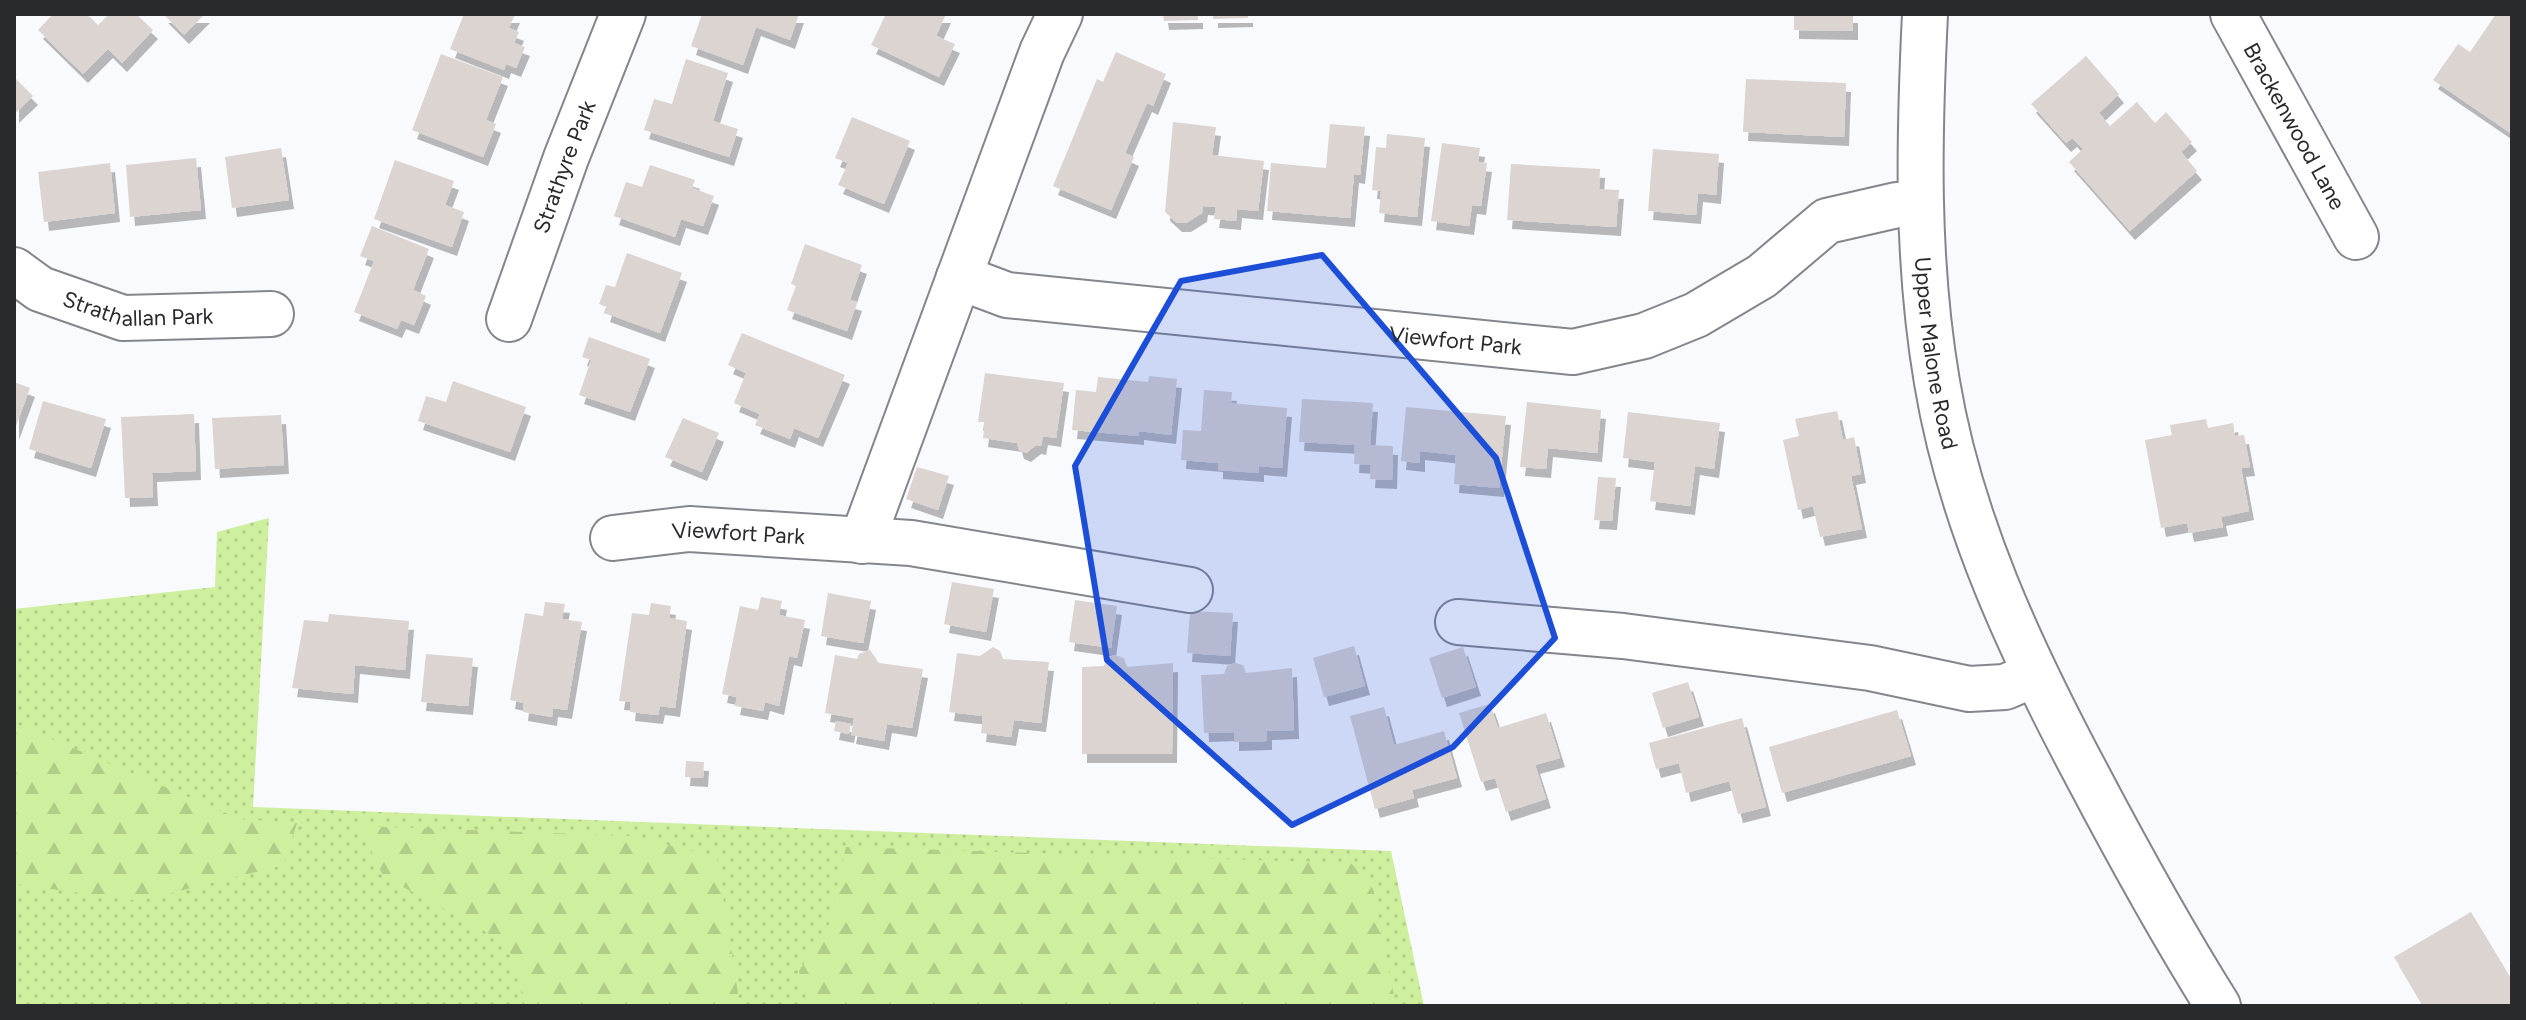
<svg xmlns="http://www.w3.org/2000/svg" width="2526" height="1020" font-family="Figtree,sans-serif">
	<defs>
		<pattern id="grass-dots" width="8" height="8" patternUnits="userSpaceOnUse" patternTransform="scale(2)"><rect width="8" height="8" fill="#ceef9d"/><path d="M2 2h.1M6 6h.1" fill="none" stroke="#b1cd87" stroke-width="1.8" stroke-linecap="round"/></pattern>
		<pattern id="forest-firs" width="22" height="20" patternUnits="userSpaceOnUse" patternTransform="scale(2)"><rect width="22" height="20" fill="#ceef9d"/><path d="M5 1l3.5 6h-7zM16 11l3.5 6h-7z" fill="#b1cd87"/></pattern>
		<filter id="shadow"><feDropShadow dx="5" dy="9" stdDeviation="0" flood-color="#0004"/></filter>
	</defs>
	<rect width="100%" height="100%" fill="#f9fafe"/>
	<path fill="url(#grass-dots)" d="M269,518L253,807L1391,851L1424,1006H14V609L215,587L217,532Z"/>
	<g fill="url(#forest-firs)">
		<path d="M14,723L240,819L297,823L284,865L139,901L14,884Z"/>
		<path d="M360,826L633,836L717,857L740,1006H525L508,944L383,876Z"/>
		<path d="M846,847L1351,863L1373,889L1396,1006H808L799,971L829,924Z"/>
	</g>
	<g fill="#dbd4d0" filter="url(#shadow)">
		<path d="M53,14H87L98,25L109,14H136L153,30L122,63L108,49L83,74L38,30Z"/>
		<path d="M163,14H205L184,35Z"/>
		<path d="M464,14H515L509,28L519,32L514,43L525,47L516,68L506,64L504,70L450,49Z"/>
		<path d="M702,14H799L790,40L756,27L743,65L691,46Z"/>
		<path d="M886,14H946L936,36L955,44L939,77L871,45Z"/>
		<path d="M1163,14H1198V20L1164,21Z"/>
		<path d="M1213,14H1248V18L1213,19Z"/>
		<path d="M1794,14H1853V31L1794,30Z"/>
		<path d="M2496,14H2512V134L2433,80L2458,44L2470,52Z"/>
		<path d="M1116,52L1166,74L1153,106L1147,103L1125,153L1134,157L1111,210L1053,186L1097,79L1103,82Z"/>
		<path d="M441,54L503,77L486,120L496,124L483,157L412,130Z"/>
		<path d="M2086,56L2119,94L2099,113L2110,126L2137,102L2155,123L2166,112L2192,142L2181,152L2197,171L2130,231L2069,162L2083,149L2072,138L2066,143L2031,104Z"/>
		<path d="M686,59L728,73L713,121L738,129L729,157L644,130L654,99L672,104Z"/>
		<path d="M14,77L33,96L14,114Z"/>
		<path d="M1746,79L1846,83L1844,137L1743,132Z"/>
		<path d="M852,117L910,141L884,204L838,185L848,163L835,158Z"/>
		<path d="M1173,122L1216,127L1212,155L1264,161L1258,211L1237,209L1236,221L1214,219L1216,207L1203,206L1202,213L1186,223H1177L1165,212Z"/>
		<path d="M1330,124L1365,127L1360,175L1354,174L1350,218L1267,211L1271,163L1326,168Z"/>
		<path d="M1387,134L1425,138L1417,217L1379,213L1381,191L1372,190L1376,147L1386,148Z"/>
		<path d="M1442,143L1480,148L1478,162L1487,163L1481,206L1472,205L1469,226L1431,221Z"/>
		<path d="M281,148L289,200L232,208L225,157Z"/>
		<path d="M1653,149L1719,154L1716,195L1698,193L1696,215L1648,211Z"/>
		<path d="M196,158L201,210L130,217L126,165Z"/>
		<path d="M395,160L454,181L445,205L464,212L452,247L374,219Z"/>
		<path d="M110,163L115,213L44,222L38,172Z"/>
		<path d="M1511,164L1600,169L1599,189L1619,190L1616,227L1507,220Z"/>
		<path d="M650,165L695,180L692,188L714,196L703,226L681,219L675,237L614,216L626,182L642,187Z"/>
		<path d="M372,226L429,249L413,290L426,296L414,325L401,320L397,329L354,312L374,261L360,256Z"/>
		<path d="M805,244L862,265L850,300L857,302L847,331L787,310L796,286L791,284Z"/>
		<path d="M627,253L682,273L660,333L605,313L607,307L599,304L606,285L615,287Z"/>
		<path d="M742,333L845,375L818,438L794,428L790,439L755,425L760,414L734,403L746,373L728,365Z"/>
		<path d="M589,337L650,359L630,412L579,395L591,360L582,357Z"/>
		<path d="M985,373L1064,383L1056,438L1043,436L1041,446L1036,445L1026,453L1019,450L1017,443L983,438L985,422H978Z"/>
		<path d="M1149,376L1177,379L1171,435L1139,431V436L1072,430L1076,390L1096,392L1098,377L1148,382Z"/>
		<path d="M453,381L526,407L510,452L418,421L426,396L446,402Z"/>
		<path d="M14,382L30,388L14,431Z"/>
		<path d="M1204,390L1232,392L1231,403L1287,408L1282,468L1259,466V473L1218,470V463L1181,460L1183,430L1201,431Z"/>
		<path d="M1302,399L1373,403L1370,445L1393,446L1392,480L1370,479L1371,465L1354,464L1355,445L1299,442Z"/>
		<path d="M43,401L106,419L91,468L29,449Z"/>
		<path d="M1527,402L1601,410L1597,453L1548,448L1546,469L1520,467Z"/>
		<path d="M1406,407L1506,416L1499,488L1454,484L1456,455L1420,451V463L1401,461Z"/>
		<path d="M1837,411L1843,440L1854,437L1861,474L1851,476L1862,529L1820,537L1813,506L1798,510L1783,440L1799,436L1795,419Z"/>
		<path d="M1628,412L1720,423L1714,469L1695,466L1690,506L1650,501L1655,462L1623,458Z"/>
		<path d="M194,414L196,471L152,473L153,497L125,498L121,417Z"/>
		<path d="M281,415L284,465L215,469L212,418Z"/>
		<path d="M683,418L719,433L702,472L665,457Z"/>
		<path d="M2206,419L2208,428L2233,423L2235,436L2244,435L2250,467L2241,468L2249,511L2221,517L2223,527L2189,533L2187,523L2161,528L2145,440L2172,435L2170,425Z"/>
		<path d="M917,467L949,476L938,510L906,499Z"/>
		<path d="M1598,477L1616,478L1612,521L1594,520Z"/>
		<path d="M952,582L994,589L986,632L944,624Z"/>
		<path d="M828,593L871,601L863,643L821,636Z"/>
		<path d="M761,597L782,601L779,615L805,620L797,658L789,656L779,706L765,702L763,711L735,706L737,697L722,694L740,606L758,610Z"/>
		<path d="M1075,600L1117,606L1111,648L1069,642Z"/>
		<path d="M545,602L565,604L562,619L582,622L567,710L553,708L552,717L523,712L524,703L510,700L525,613L543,616Z"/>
		<path d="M651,603L671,606L669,618L687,621L675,708L660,706L658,715L630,712L631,702L619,701L632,613L649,615Z"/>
		<path d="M1190,611L1233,613L1230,656L1187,653Z"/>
		<path d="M329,614L409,621L405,670L355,665L353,694L292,688L304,620L328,622Z"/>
		<path d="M1354,646L1365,686L1324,697L1313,658Z"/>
		<path d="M993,647L1000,651L1003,659L1049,662L1041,723L1014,720L1011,737L981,733L983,716L949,712L957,653L980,656Z"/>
		<path d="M1463,647L1476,687L1442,698L1429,658Z"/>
		<path d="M870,650L879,663L923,669L912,728L887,724L884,741L851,735L854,718L825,713L835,655L857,659L859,654Z"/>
		<path d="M426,654L473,658L468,706L421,702Z"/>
		<path d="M1115,655L1124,658L1127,667L1173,663L1172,754H1082V667L1104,666L1107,658Z"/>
		<path d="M1235,663L1243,665L1246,673L1292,668L1294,730L1267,731V741L1234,742V732L1204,733L1201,675L1224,674L1227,666Z"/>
		<path d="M1688,682L1699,717L1663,728L1652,693Z"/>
		<path d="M1490,704L1498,728L1546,713L1560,758L1535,765L1546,799L1506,812L1495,778L1481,782L1459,713Z"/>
		<path d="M1384,707L1394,745L1444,731L1457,778L1412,790L1414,798L1375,809L1350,716Z"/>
		<path d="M1897,710L1911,756L1782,793L1769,747Z"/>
		<path d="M1742,718L1766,807L1738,814L1729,781L1686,793L1679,763L1656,769L1649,743Z"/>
		<path d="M836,721L851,724L849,734L834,731Z"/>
		<path d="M686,761L704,762L703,778L685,777Z"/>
		<path d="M2471,912L2512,980V1006H2423L2394,957Z"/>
	</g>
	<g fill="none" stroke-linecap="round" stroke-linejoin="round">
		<defs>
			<g id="minor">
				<path id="s1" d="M2233,14L2356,237"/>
				<path id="s2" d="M14,270L40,289L123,318L271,314"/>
				<path id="s3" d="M959,277L1007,295L1573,352L1644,336L1696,315L1762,276L1827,221L1897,205L1919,204"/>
				<path id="s4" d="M509,319L566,158L623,14"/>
				<path id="s5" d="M613,538L689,529L911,543L1190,590"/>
				<path d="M862,541L1042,52L1060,14"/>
				<path d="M1458,622L1623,636L1870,668L1969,689L2005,687L2033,675"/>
			</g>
			<g id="major">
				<path id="s6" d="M1925,14C1919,137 1916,259 1937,382C1960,521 2021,651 2087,775C2128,853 2171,931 2218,1006"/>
			</g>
		</defs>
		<use href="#minor" stroke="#85868d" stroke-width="48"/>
		<use href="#major" stroke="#85868d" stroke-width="48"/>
		<use href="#minor" stroke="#fff" stroke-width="44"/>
		<use href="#major" stroke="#fff" stroke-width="44"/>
	</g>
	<path fill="#1d4ed8" fill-opacity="0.2" stroke="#1d4ed8" stroke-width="6" stroke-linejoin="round" d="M1322,255L1496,458L1555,638L1453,747L1292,825L1107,660L1075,466L1181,281Z"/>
	<g text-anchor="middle" stroke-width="7" stroke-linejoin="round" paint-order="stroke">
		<g font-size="22" fill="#292a2c" stroke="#fff">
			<text dy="8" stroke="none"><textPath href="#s1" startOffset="128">Brackenwood Lane</textPath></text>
			<text dy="8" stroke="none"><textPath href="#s4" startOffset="162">Strathyre Park</textPath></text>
			<text dy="8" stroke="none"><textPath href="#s2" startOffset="134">Strathallan Park</textPath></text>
			<text dy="8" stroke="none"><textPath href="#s3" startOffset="502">Viewfort Park</textPath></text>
			<text dy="8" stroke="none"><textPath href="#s6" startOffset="340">Upper Malone Road</textPath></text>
			<text dy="8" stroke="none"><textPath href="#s5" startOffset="126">Viewfort Park</textPath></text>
		</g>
	</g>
	<rect width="2526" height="1020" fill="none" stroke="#292a2c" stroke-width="32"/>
</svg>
